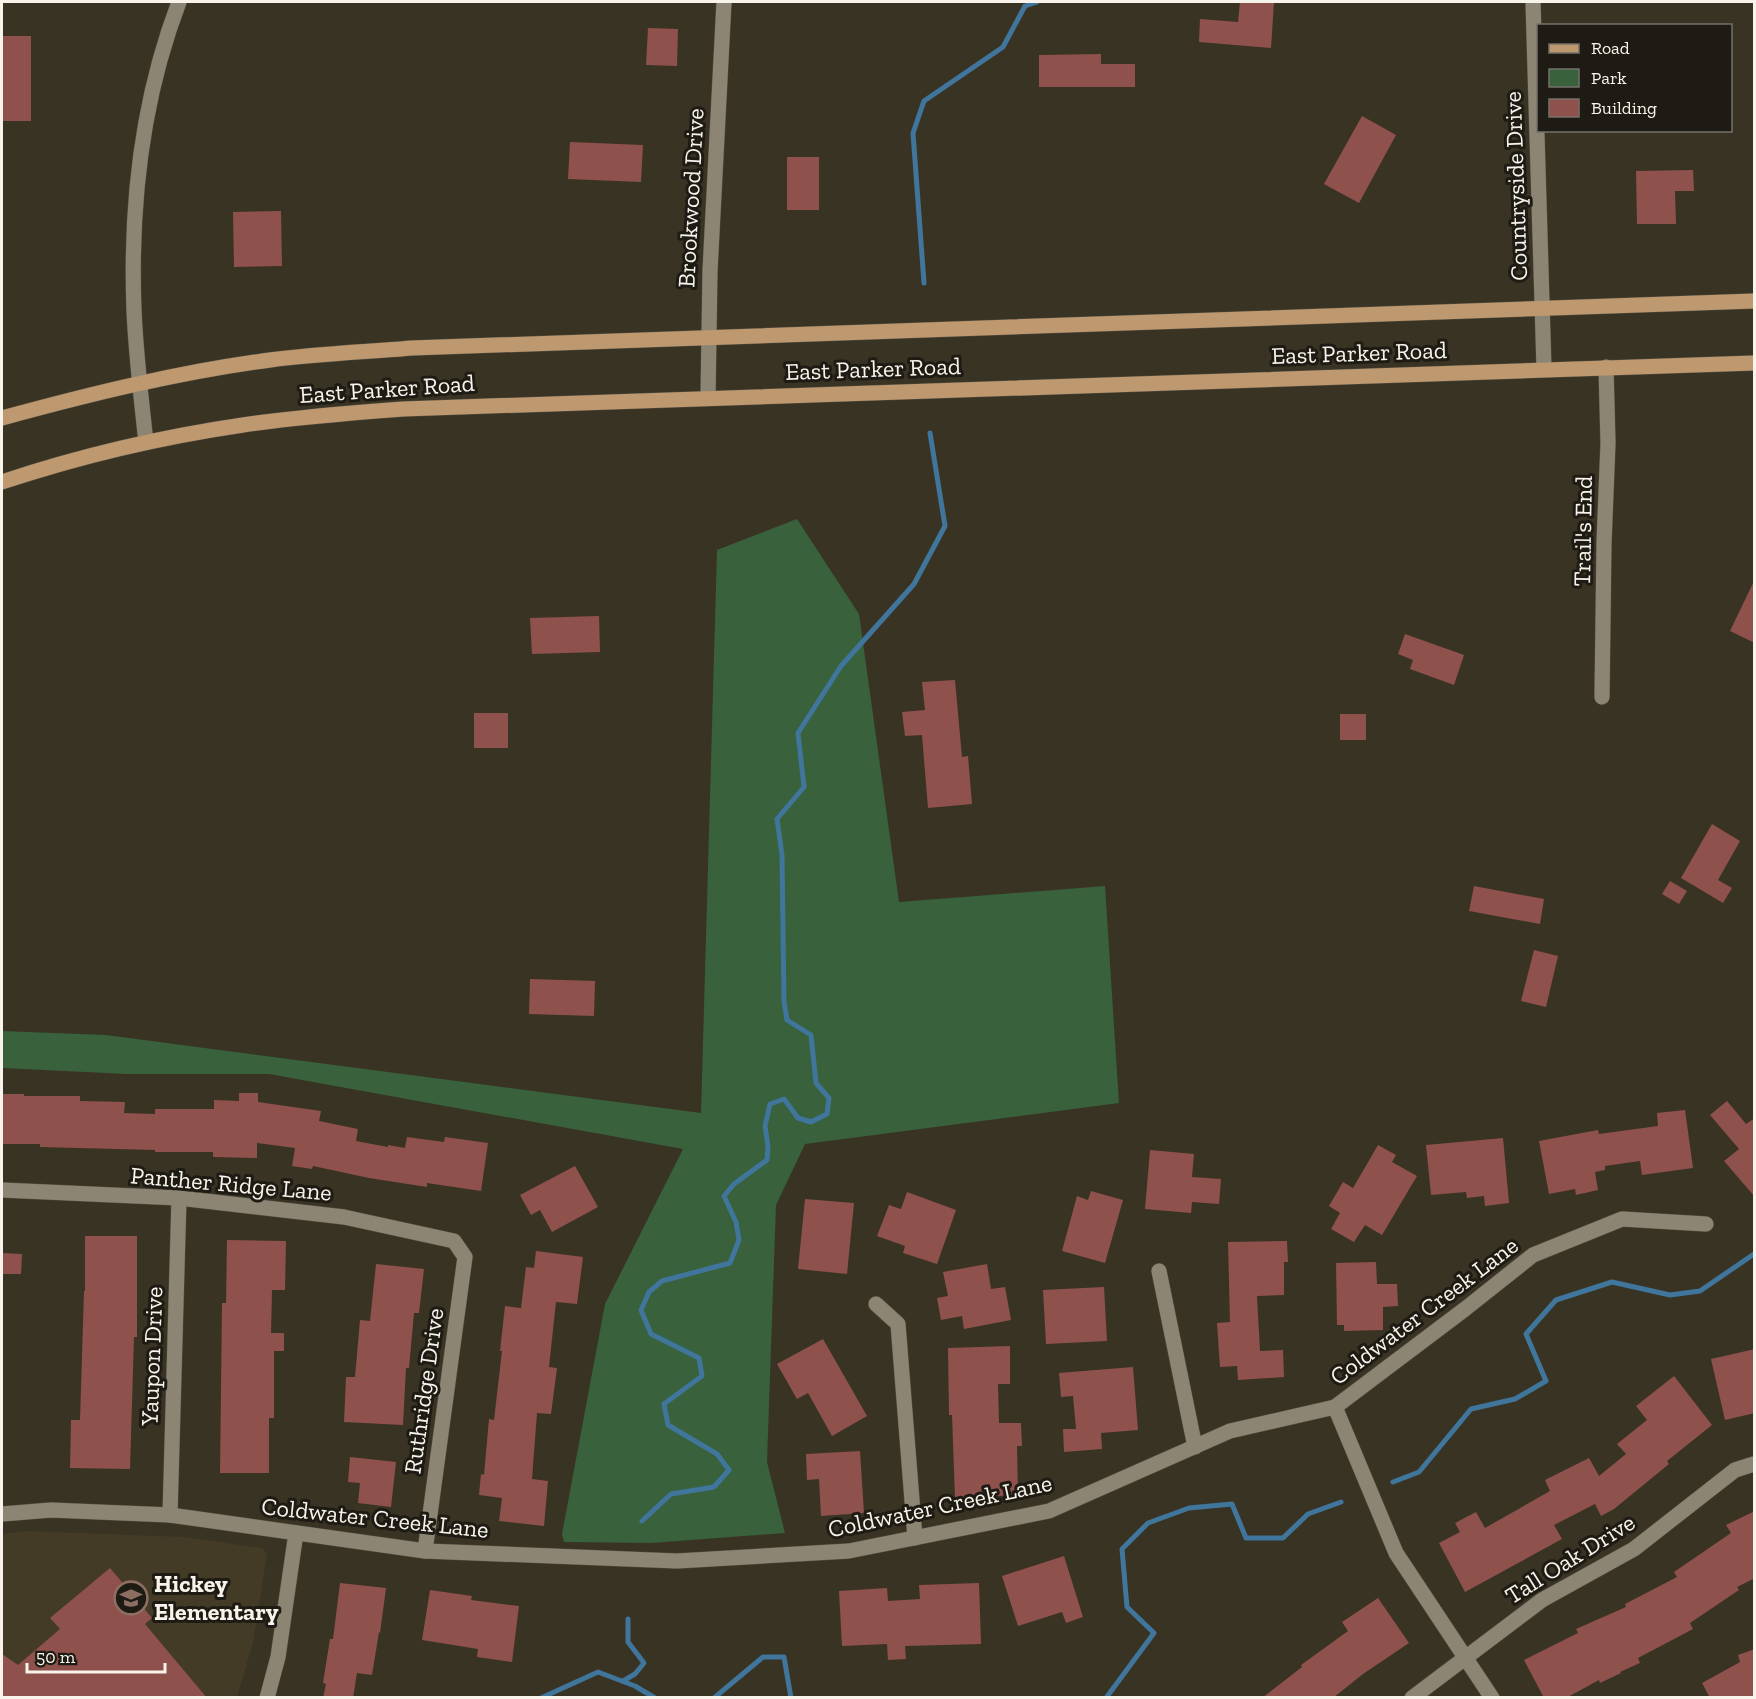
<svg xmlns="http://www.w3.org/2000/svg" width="1756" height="1699" font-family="'Zilla Slab',serif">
	<rect width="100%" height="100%" fill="#393324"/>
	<path fill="#443b26" d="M26,1531L184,1537L262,1548L267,1554L253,1643L237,1697H2V1534Z"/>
	<path fill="#38613c" d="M797,519L859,614L899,902L1105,886L1119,1103L805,1144L776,1205L767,1462L785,1533L651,1543L564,1542L562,1534L605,1304L683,1149L269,1074H127L2,1068V1031L106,1035L701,1113L717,550Z"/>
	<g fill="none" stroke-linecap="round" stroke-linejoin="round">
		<g stroke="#40759c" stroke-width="5">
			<path d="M924,283L913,133L924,101L1003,47L1025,6L1037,2"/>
			<path d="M1393,1482L1419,1472L1471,1409L1515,1399L1546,1381L1526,1334L1556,1300L1612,1282L1670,1295L1700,1291L1754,1254"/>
			<path d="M642,1521L671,1494L714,1487L729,1470L717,1454L668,1425L664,1404L702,1376L699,1358L651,1334L641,1310L649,1292L662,1281L730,1263L739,1240L736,1222L724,1196L734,1184L767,1160L768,1146L765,1126L770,1104L784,1099L798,1118L811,1122L827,1114L829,1098L816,1083L811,1035L787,1020L784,1002L782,855L777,819L804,787L798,733L841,666L914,584L945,526L930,433"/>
			<path d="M623,1681L635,1674L644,1663L628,1642V1619"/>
			<path d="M541,1698L598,1672L635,1686L655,1698"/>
			<path d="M714,1698L763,1657H784L791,1698"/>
			<path d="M1106,1698L1154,1633L1127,1607L1122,1549L1148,1523L1189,1508L1232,1504L1246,1538H1283L1308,1514L1341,1502"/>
		</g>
	</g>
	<g fill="#8f514c">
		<path d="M1240,2H1274L1271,48L1199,42L1200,19L1238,22Z"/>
		<path d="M648,28L678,29L677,66L646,65Z"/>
		<rect x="2" y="36" width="29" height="85"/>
		<path d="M1101,54V64H1135V87H1039V55Z"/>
		<path d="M1362,116L1396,135L1359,203L1324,184Z"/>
		<path d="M570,142L643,145L641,182L568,179Z"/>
		<rect x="787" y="157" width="32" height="53"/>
		<path d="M1693,170L1694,191H1675L1676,224H1637L1636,171Z"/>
		<path d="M281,211L282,266L234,267L233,212Z"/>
		<path d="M1755,579V643L1730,631Z"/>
		<path d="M599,616L600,652L532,654L530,618Z"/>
		<path d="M1405,634L1464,655L1454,685L1410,669L1413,660L1398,654Z"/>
		<path d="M955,680L962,757L968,756L972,804L928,808L922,735L905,736L902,712L925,710L922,682Z"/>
		<rect x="474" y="713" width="34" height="35"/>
		<rect x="1340" y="714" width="26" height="26"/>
		<path d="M1712,824L1740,841L1718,880L1732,888L1723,903L1681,878Z"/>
		<path d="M1670,881L1687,891L1679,904L1662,894Z"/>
		<path d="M1474,886L1544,899L1540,924L1469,911Z"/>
		<path d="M1534,950L1558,956L1546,1007L1521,1001Z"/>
		<path d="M530,979L595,981L594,1016L529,1014Z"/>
		<path d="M239,1093H258V1102L321,1111L319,1121L358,1129L356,1141L388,1147V1145L405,1148L407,1137L444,1142L445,1137L488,1143L481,1191L427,1183V1187L369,1178L313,1166L312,1169L292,1166L295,1148L257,1143V1158L213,1157V1152H155V1150L40,1147V1144H2V1094H24V1096H80V1101L125,1102L124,1113L155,1114V1109H214V1100L239,1101Z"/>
		<path d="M1727,1101L1746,1124L1755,1118V1197L1724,1161L1739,1149L1710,1115Z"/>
		<path d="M1685,1110L1693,1168L1642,1175L1640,1161L1605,1166V1170L1595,1172L1598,1190L1576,1195L1575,1189L1549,1194L1539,1141L1598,1130L1599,1134L1658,1126L1657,1113Z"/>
		<path d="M1503,1138L1509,1203L1485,1206L1484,1196L1467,1198L1466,1192L1431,1195L1426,1145Z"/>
		<path d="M1378,1145L1396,1155L1392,1162L1417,1176L1382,1235L1365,1225L1354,1242L1331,1229L1340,1213L1329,1206L1343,1182L1353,1188Z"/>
		<path d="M1150,1150L1194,1154L1192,1177L1221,1179L1219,1204L1192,1202L1191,1213L1145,1209Z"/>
		<path d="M575,1166L598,1207L552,1232L540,1210L531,1215L520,1195Z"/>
		<path d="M1091,1191L1123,1200L1105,1263L1062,1251L1077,1196L1088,1200Z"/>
		<path d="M907,1192L956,1210L937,1264L903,1253L905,1246L877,1236L889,1205L901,1209Z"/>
		<path d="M805,1199L854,1203L847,1274L798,1269Z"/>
		<path d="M85,1236H137V1337H134L130,1469L70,1468L71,1420H80L84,1291H85Z"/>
		<path d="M227,1240L286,1241L285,1290H272L271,1333H284V1351H274V1418H269V1473H220L222,1303H226Z"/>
		<path d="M1287,1241L1288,1262H1284V1295L1257,1296L1260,1351L1283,1350L1284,1377L1238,1380L1237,1366L1220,1367L1217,1323L1230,1322L1228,1242Z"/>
		<path d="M536,1251L583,1257L577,1304L556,1302L549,1367L557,1368L551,1414L537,1413L532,1479L548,1481L544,1526L499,1521L502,1498L479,1495L481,1474L484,1475L489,1419L494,1420L502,1351H500L505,1306L521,1308L526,1267L534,1268Z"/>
		<path d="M2,1253L22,1254L21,1274H2Z"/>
		<path d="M1376,1262L1377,1284H1397L1398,1306L1383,1307V1330L1344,1331V1325H1337L1336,1263Z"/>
		<path d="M376,1264L424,1269L419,1313H414L409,1368H406L403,1425L344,1422L346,1377H355L360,1320L370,1321Z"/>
		<path d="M987,1264L991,1289L1005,1287L1011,1320L964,1329L962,1316L941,1320L937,1298L948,1296L943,1272Z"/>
		<path d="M1104,1287L1107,1341L1046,1344L1043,1290Z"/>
		<path d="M823,1339L867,1416L832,1436L808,1393L797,1399L777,1364Z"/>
		<path d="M1010,1346V1384H998L999,1423H1021L1022,1446H1017L1018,1495L955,1498L952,1415H949L948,1348Z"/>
		<path d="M1755,1349V1413L1725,1420L1711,1359Z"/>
		<path d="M1133,1367L1138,1430L1101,1433L1102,1449L1064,1452L1063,1429H1076L1073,1396L1061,1397L1059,1373Z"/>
		<path d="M1674,1376L1712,1425L1667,1461L1669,1464L1614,1509L1601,1516L1595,1504L1554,1525L1562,1539L1465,1592L1439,1543L1460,1532L1455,1523L1476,1512L1485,1528L1550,1491L1545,1480L1589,1458L1599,1476L1626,1454L1617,1444L1647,1420L1636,1406Z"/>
		<path d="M860,1451L864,1513L821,1516L819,1479L807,1480L806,1454Z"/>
		<path d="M350,1457L396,1462L391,1507L358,1503L360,1483L348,1482Z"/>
		<path d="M1755,1511V1578L1737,1587L1739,1590L1690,1623L1693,1629L1638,1658L1640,1663L1620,1672L1621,1673L1600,1683L1599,1680L1566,1698H1544L1524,1660L1578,1633L1576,1629L1626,1607L1625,1604L1677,1577L1674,1572L1731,1533L1726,1525Z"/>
		<path d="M1064,1556L1083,1617L1066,1623L1062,1612L1018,1626L1002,1576Z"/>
		<path d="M110,1568L152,1618L145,1624L207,1698H2V1654L18,1665L60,1629L50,1618Z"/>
		<path d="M340,1583L386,1588L380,1633L379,1632L372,1675L357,1673L353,1698H323L326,1684L323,1683L330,1639H333Z"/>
		<path d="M979,1583L981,1644L905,1646L906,1659L888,1660L887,1644L842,1646L839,1591L887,1588L888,1601L920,1599L919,1585Z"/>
		<path d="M430,1590L472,1596L471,1600L519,1606L512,1662L477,1657L478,1649L422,1640Z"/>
		<path d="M1378,1598L1409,1643L1363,1674L1333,1698H1262L1302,1667L1301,1665L1348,1631L1342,1622Z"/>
		<path d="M1755,1649V1698H1710L1702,1683L1740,1662L1738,1655Z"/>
	</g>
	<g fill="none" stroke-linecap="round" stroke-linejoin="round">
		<defs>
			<g id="minor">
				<path d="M1533,2L1544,369"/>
				<path d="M708,397L710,271L724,2"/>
				<path d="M146,442C141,398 136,355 134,311C130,207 142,99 179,2"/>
				<path d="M1602,697L1604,543L1608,443L1606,367"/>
				<path d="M2,1190L179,1198L344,1217L454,1241L465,1257L425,1551"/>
				<path d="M1159,1271L1195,1447"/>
				<path d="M876,1304L898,1324L915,1538"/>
				<path d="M1335,1407L1396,1553L1492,1698"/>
				<path d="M2,1514L51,1510L170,1515L425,1551L677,1561L849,1551L1049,1511L1230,1431L1335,1407L1465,1309L1533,1255L1622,1219L1706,1224"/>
				<path d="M170,1515L179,1198"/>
				<path d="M267,1698L278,1657L296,1533"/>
				<path d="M1412,1698L1542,1600L1634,1549L1735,1470L1754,1464"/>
			</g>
			<g id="major">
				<path d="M2,418C90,394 179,372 270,360C317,354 365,352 412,348L1754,301"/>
				<path d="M2,482C80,456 161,437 243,425C296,417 349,413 403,409L1754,363"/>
			</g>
		</defs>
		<use href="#minor" stroke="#544f42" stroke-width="16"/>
		<use href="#major" stroke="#544f42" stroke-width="16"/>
		<use href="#minor" stroke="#8c8574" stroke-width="15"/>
		<use href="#major" stroke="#be986e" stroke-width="15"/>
	</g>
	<defs>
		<symbol id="school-ring" viewBox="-11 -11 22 22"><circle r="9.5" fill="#1e1b14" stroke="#8d6e63" stroke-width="1.5"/><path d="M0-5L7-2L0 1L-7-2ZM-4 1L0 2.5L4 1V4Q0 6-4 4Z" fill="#8d6e63"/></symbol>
	</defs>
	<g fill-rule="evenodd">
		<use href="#school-ring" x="112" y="1579" width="38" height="38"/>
	</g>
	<g text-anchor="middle" stroke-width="6" stroke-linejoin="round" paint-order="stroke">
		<g font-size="24" fill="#f8f4eb" stroke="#1e1b14">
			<text transform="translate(1516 186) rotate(-92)" y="8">Countryside Drive</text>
			<text transform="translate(691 198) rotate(-87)" y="8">Brookwood Drive</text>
			<text transform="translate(1359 353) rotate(-2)" y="8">East Parker Road</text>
			<text transform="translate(873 369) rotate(-2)" y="8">East Parker Road</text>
			<text transform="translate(387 389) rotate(-4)" y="8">East Parker Road</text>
			<text transform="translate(1583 531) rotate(-89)" y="8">Trail's End</text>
			<text transform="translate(231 1184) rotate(5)" y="8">Panther Ridge Lane</text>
			<text transform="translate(1424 1311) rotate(-37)" y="8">Coldwater Creek Lane</text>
			<text transform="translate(152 1356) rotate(-88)" y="8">Yaupon Drive</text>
			<text transform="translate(424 1391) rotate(-82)" y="8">Ruthridge Drive</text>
			<text transform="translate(940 1506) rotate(-12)" y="8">Coldwater Creek Lane</text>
			<text transform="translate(375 1518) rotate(6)" y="8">Coldwater Creek Lane</text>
			<text transform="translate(1570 1559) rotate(-32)" y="8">Tall Oak Drive</text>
		</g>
		<g font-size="24" font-weight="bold" fill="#f8f4eb" stroke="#1e1b14" text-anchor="start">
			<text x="154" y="1592">Hickey<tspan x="154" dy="28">Elementary</tspan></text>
		</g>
	</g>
	<rect width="1756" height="1699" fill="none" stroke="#f8f4eb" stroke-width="6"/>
	<rect x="1537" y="24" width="195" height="108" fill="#1e1b14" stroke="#75726a" stroke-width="1.5"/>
	<rect x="1549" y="44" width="30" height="9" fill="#be986e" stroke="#75726a" stroke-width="1.5"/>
	<text x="1591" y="54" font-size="18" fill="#f8f4eb">Road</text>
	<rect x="1549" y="69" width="30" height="18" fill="#38613c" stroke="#75726a" stroke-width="1.5"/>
	<text x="1591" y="84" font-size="18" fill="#f8f4eb">Park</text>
	<rect x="1549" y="99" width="30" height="18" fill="#8f514c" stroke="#75726a" stroke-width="1.5"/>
	<text x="1591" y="114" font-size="18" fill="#f8f4eb">Building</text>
	<path d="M27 1663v9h138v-9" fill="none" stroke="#f8f4eb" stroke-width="3"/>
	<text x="36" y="1663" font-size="18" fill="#f8f4eb" stroke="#1e1b14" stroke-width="4.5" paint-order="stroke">50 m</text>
</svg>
